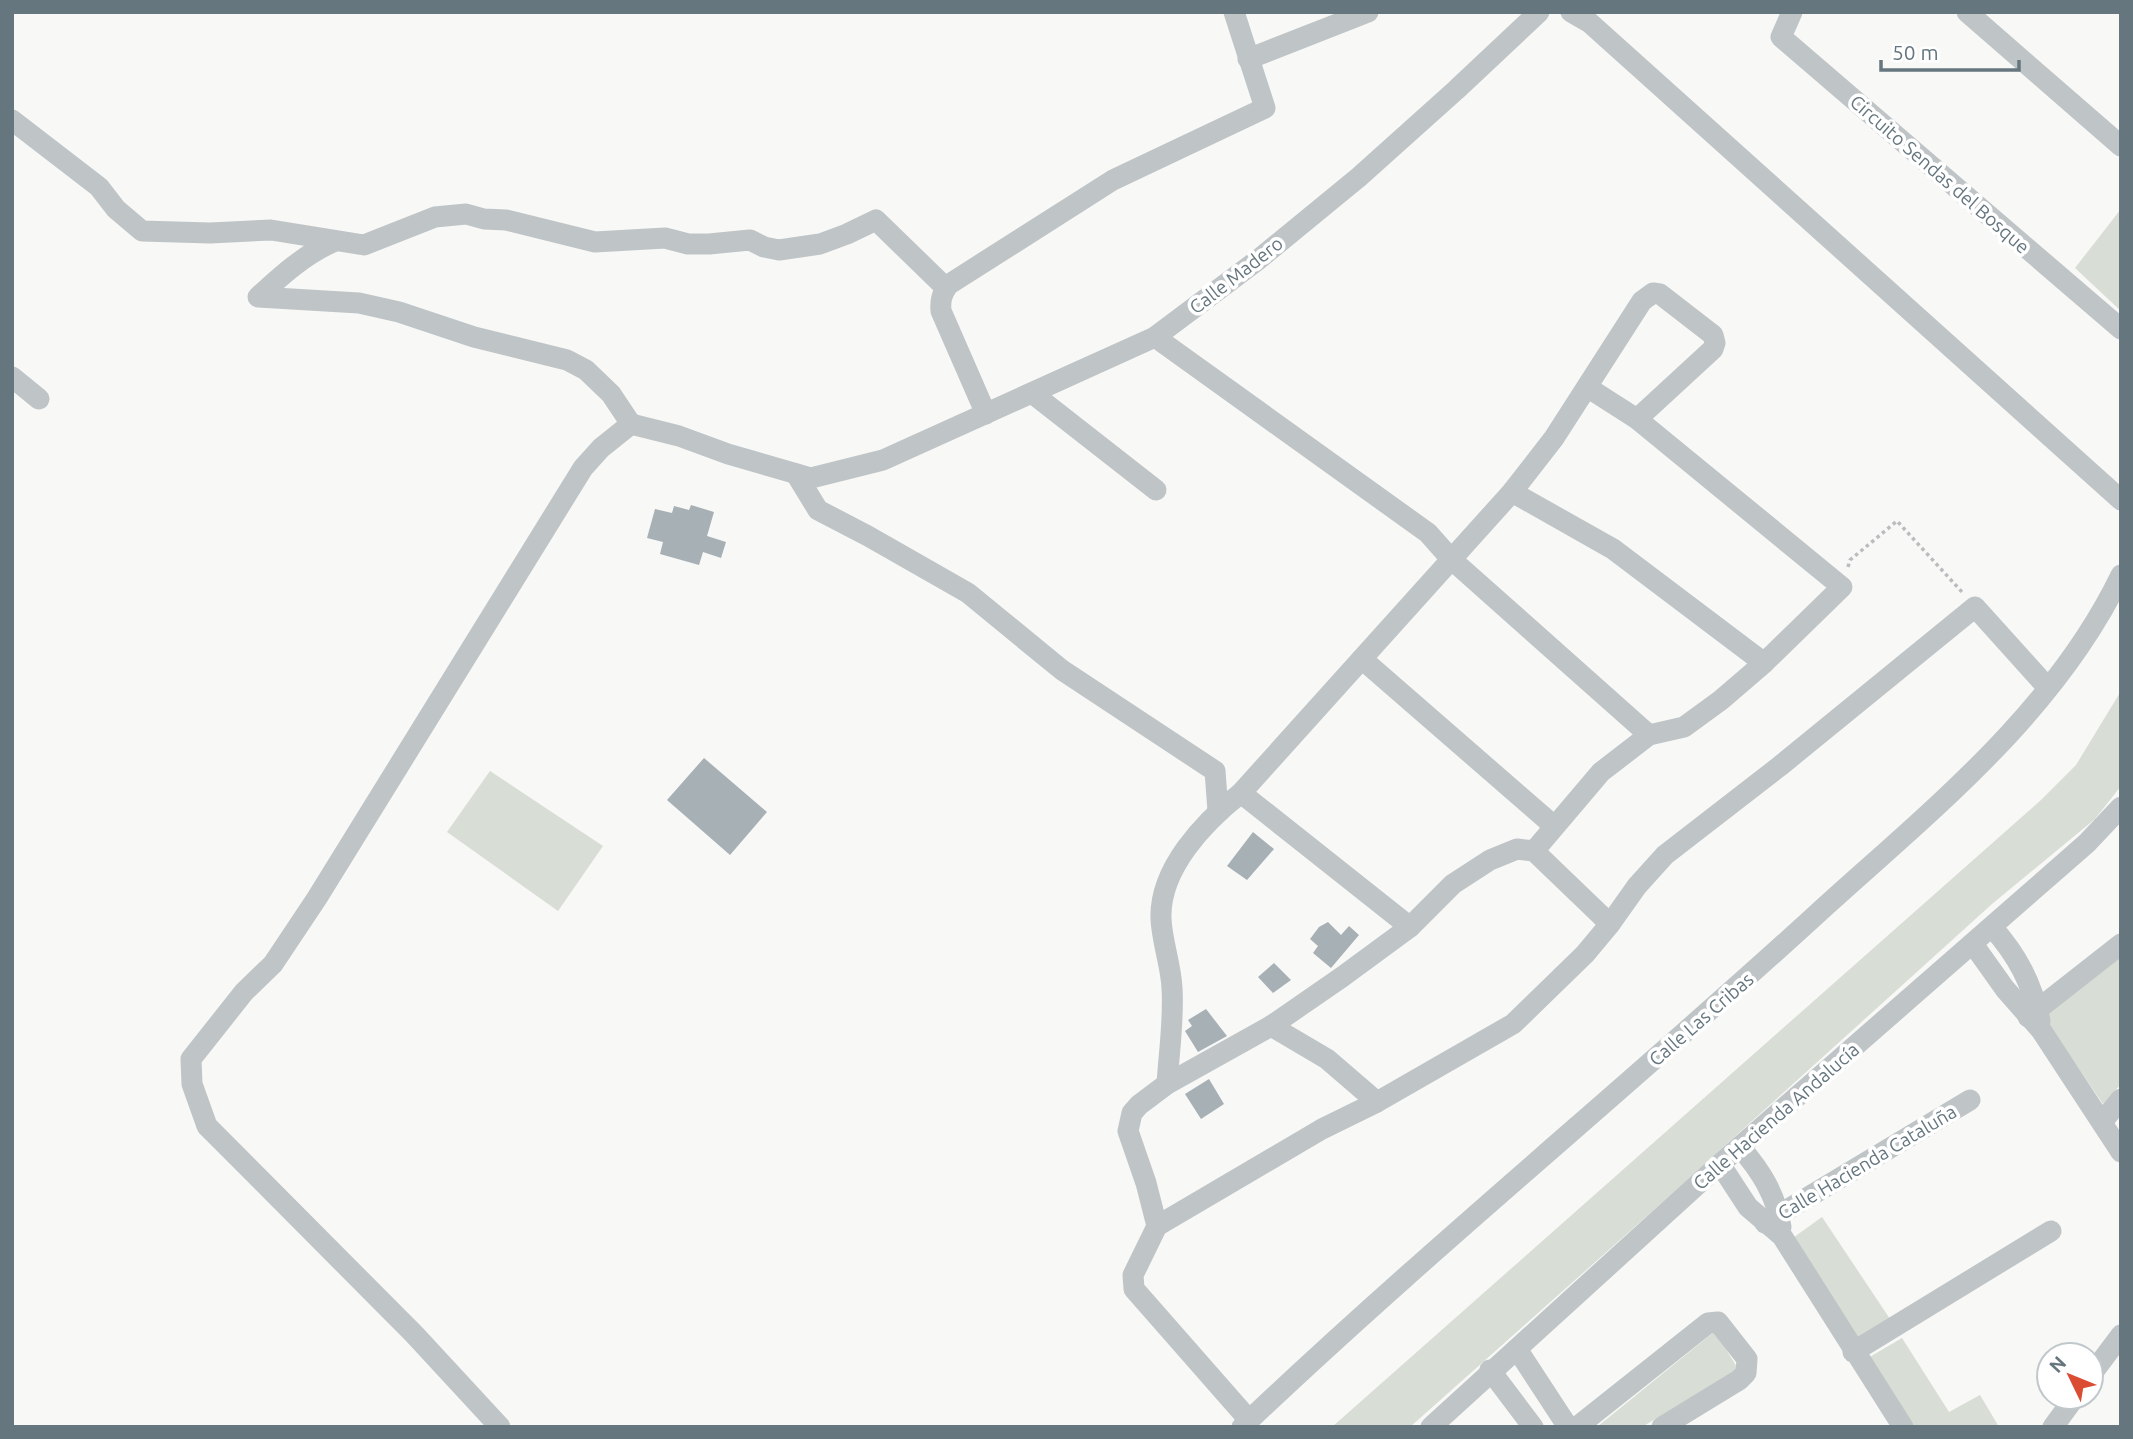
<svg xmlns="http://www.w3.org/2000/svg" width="2133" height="1439" font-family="Ubuntu,sans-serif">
	<rect width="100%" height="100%" fill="#f8f8f6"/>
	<g fill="#d8ddd5">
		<path d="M2121,209V311L2075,268Z"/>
		<path d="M2121,691V786L2095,819L1992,904L1657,1207L1410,1427H1332L2041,800L2076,765Z"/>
		<path d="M490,771L603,846L558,911L447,832Z"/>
		<path d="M2121,955V1084L2103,1104L2049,1025V1010Z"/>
		<path d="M1822,1217L1890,1319L1855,1341L1790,1240Z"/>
		<path d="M1715,1331L1738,1369L1642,1427H1597Z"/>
		<path d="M1902,1338L1949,1412L1980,1395L1999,1427H1914L1868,1358Z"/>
	</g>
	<g fill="#a7b0b5">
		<path d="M691,505L714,512L707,536L726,542L721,558L703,552L699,565L660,554L663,542L647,538L655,509L672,513L674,506L689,510Z"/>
		<path d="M704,758L767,812L730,855L667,800Z"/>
		<path d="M1253,832L1274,849L1247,880L1227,866Z"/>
		<path d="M1328,922L1341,935L1349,926L1359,935L1331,968L1313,953L1318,946L1310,939L1319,927Z"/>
		<path d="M1274,963L1291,980L1273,993L1258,977Z"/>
		<path d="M1206,1009L1227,1036L1198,1052L1185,1031L1192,1026L1188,1020Z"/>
		<path d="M1209,1079L1224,1104L1201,1119L1185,1094Z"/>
	</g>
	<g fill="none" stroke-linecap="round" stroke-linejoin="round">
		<path stroke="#babdbf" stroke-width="3.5" stroke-dasharray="3.5 3.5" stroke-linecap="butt" d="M1848,567L1850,560L1897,521L1962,592"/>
		<g stroke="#bfc4c7" stroke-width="21">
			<path d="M1571,12L1590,23L2121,500"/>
			<path d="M1792,12L1781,37L2121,329"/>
			<path d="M1967,12L2121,146"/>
			<path d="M1248,59L1368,12"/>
			<path d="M12,120L99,187L116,209L142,231L210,233L271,230L364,245L435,217L466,214L484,219L506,220L595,242L665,238L688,244H709L750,240L764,247L779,250L820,244L847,234L876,220L946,288"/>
			<path d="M335,241C305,254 282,275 258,297L359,303L399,312L474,337L567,360L586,370L611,394L631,424L601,448L583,468L317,898L273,964L244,992L191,1059L192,1084L207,1126L414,1334L500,1427"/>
			<path d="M1155,337L1428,533L1451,559L1649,735"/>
			<path d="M12,377L39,399"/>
			<path d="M1032,393L1156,490"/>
			<path d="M986,414L941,311C940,300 942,294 948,285L1113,180L1265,108L1234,12"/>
			<path d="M631,424L679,436L728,454L811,478L883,460L1155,337L1259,259L1359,177L1456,90L1539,12"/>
			<path d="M796,474L818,510L868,536L968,593L1062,670L1215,771L1218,811"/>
			<path d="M1512,492L1613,549L1764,663"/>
			<path d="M1362,659L1554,826"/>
			<path d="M1241,793L1410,927"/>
			<path d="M1534,851L1610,924"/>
			<path d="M1992,927C2017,955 2032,983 2040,1021"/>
			<path d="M1973,944L2005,989L2041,1030L2121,1152"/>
			<path d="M2028,1017L2121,944"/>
			<path d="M1271,1026L1327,1059L1377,1102"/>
			<path d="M1167,1084C1169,1052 1174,1020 1172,988C1171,965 1162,942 1161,919C1159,869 1204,822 1241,793L1512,492L1554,438L1642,301L1653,293L1660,294L1713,335L1715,343L1713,349L1637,419"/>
			<path d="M2102,1122L2121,1099"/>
			<path d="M1740,1147C1761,1171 1776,1195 1781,1227"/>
			<path d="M1720,1164L1748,1207L1782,1236L1903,1427"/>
			<path d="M1765,1223L1970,1100"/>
			<path d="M1157,1226L1322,1129L1377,1102L1513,1024L1585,954L1610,924L1637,886L1665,855L1780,766L1975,607L2048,688"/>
			<path d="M1517,1349L1568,1427"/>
			<path d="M1853,1352L2051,1231"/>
			<path d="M1490,1370L1533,1427"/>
			<path d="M2091,1375L2121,1335"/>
			<path d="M1249,1420L1134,1289L1133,1275L1157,1226L1146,1183L1128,1131L1132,1113L1139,1105L1167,1084L1271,1026L1342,977L1410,927L1453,884L1490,860L1517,849L1534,851L1601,772L1649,735L1684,727L1721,700L1764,663L1842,587L1637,419L1587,387"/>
			<path d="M1242,1427C1428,1250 1628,1087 1818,913C1929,812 2054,714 2121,575"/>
			<path d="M1431,1427L1720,1164L2087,843L2121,807"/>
			<path d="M1577,1427L1708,1323L1718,1322L1747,1359L1746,1373L1739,1380L1662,1427"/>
			<path d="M2053,1427L2075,1397"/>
		</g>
	</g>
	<g text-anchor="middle" stroke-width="7" stroke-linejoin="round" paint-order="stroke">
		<g font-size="19" fill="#65767f" stroke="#fff">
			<text transform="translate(1940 174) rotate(41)" y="7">Circuito Sendas del Bosque</text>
			<text transform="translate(1236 275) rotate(-38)" y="7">Calle Madero</text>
			<text transform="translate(1701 1019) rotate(-41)" y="7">Calle Las Cribas</text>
			<text transform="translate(1776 1116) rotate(-41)" y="7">Calle Hacienda Andalucía</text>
			<text transform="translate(1867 1162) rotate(-31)" y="7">Calle Hacienda Cataluña</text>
		</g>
	</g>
	<rect width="2133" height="1439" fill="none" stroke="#65767f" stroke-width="28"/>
	<g transform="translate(2070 1376) rotate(313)"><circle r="33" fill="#ffffff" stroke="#c1c8cc" stroke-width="2"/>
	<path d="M0-5L12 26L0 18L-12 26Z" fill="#db4d33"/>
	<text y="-10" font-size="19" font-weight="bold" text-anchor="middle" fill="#65767f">N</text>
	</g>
	<path d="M1881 60v10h138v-10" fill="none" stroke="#65767f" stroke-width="3.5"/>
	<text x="1892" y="60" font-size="21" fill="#65767f" stroke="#ffffff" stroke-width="5" paint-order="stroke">50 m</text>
</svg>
